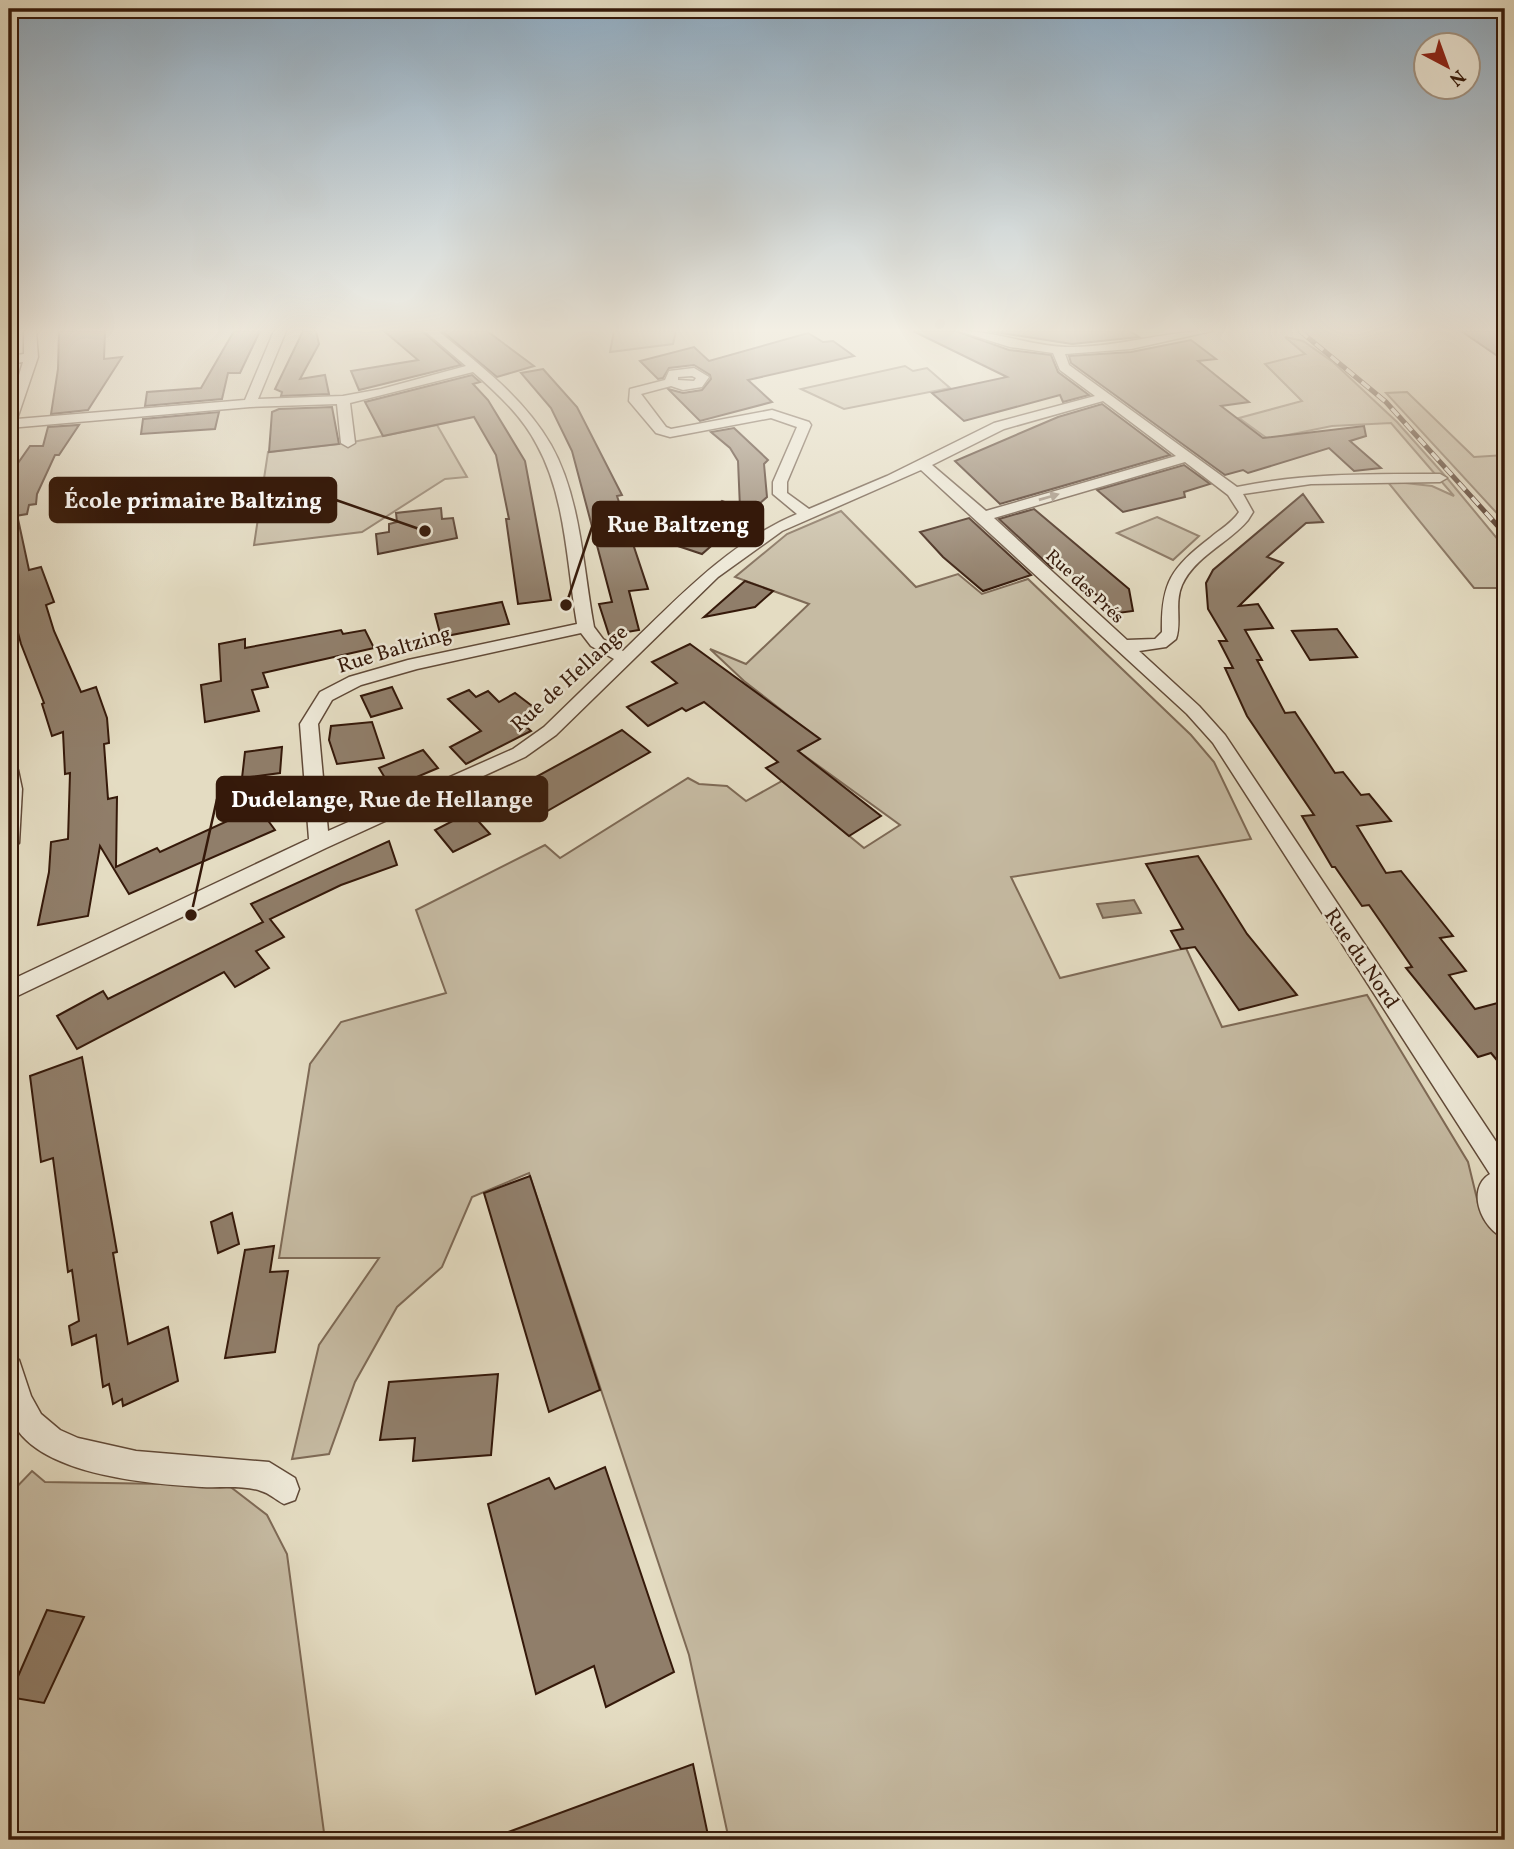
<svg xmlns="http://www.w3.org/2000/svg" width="1514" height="1849" font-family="Vollkorn,serif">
	<rect width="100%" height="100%" fill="#e4dcc2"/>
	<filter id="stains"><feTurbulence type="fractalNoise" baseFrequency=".00286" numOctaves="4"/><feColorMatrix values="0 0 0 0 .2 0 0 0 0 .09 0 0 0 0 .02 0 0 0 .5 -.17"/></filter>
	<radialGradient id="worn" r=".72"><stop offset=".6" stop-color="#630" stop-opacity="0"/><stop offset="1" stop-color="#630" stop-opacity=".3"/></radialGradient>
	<g fill="#c6bba3" stroke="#7e6a56" stroke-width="2">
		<path d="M614,331H676L673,344L610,352Z"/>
		<path d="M1285,337L1303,341L1333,362L1397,422L1447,478L1505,548V588H1474L1387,481L1432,486L1454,496L1391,423L1332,426L1268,439L1239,418L1302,401L1265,364L1305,354Z"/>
		<path d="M905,366L913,371L927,368L950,388L844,409L801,389Z"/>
		<path d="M1407,392L1474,457L1505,455V522L1386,393Z"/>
		<path d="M437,425L467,477L445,479L362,532L254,545L268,452L348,443Z"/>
		<path d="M841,511L916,587L958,574L982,594L1028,579L1191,735L1214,762L1251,839L1011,877L1060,978L1186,948L1222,1027L1367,995L1468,1162L1479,1207L1505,1236V1840H729L689,1655L529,1173L472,1197L442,1267L397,1307L355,1382L329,1454L292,1459L319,1345L379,1258H279L310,1064L341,1022L446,993L416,910L545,845L560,858L688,778L699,784L727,786L746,801L782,781L864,848L900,825L798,751L819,739L744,681L710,649L746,664L809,604L735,577L787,534Z"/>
		<path d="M1157,517L1199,536L1173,560L1117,533Z"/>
		<path d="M32,1471L45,1482L228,1485L267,1515L287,1554L325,1840H9V1495Z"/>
	</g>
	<path fill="#a89a83" stroke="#7a6653" stroke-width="2" d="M1134,900L1141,913L1103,918L1097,904Z"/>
	<g fill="#907e6a" stroke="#35190a" stroke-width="2">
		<path d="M59,331H105L104,359L122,357L88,410L51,414L58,369Z"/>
		<path d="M234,331H260L240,373H228L222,399L145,406L147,392L201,388Z"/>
		<path d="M303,331H316L319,344L300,379L325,375L329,394L281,396L282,392L275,389Z"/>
		<path d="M384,331H422L461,365L359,390L351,371L418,360Z"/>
		<path d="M442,331H487L534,366L497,377Z"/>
		<path d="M913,331H956L1009,350L1051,355L1058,372L1089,395L1063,402L1060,395L964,421L932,393L1007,377Z"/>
		<path d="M988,331H1130L1139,337L1072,344Z"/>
		<path d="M1461,331H1505V361Z"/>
		<path d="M808,333L823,342L833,341L854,356L748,380L772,402L700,421L668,389L683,393L702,390L711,379L710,375L694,365L669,368L663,378L658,379L640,361L694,347L709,361Z"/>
		<path d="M1191,340L1216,359L1198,361L1249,402L1221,406L1263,438L1364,426L1366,436L1350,441L1381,468L1354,471L1329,448L1248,473L1243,470L1225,475L1071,363L1069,356L1131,352Z"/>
		<path d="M543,369L577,407L622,495L617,496L648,589L629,591L639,630L609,635L599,604L612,602L572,451L551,408L521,373Z"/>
		<path d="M472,375L480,382L473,384L488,400L525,461L551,600L518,604L506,519H509L496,455L474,417L383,436L365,402Z"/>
		<path d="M1102,404L1170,455L1000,504L955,461L1058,417Z"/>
		<path d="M332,407L339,444L269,452L272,412L279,409Z"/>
		<path d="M219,412L215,429L141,434L143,419Z"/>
		<path d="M79,425L59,455H55L37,494L36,504L29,505L27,514L9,517V464L18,463L30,446H43L48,427Z"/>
		<path d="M734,428L768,460L764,464L767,497L702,554L672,544L722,501L740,508L738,461L730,448L711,432Z"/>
		<path d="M1184,465L1210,484L1184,492L1185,497L1123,512L1097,490Z"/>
		<path d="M1303,494L1323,522L1306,523L1267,557L1283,563L1239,606L1258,604L1273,628L1245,630L1262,660H1257L1285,713L1295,712L1335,773L1343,772L1361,795L1369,794L1391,821L1357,826L1386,873L1401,871L1453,936L1440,938L1466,971L1449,975L1475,1009L1505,1001V1070L1491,1053L1478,1057L1406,968L1412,967L1369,905L1362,906L1335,867H1332L1302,816L1314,815L1247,716L1225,668H1233L1219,641H1227L1208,609L1206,583L1213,570Z"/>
		<path d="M441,508L442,519L453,518L457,538L378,554L376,534L389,532V524L397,522L396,513Z"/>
		<path d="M1034,509L1129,589L1133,611L1118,613L1061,565L1052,568L999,519Z"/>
		<path d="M969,518L1031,575L983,591L943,557L920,532Z"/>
		<path d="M18,519L29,570L41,567L54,602L46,605L54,631L81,692L96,687L107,718L109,743L104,744L108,799L117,797L116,867L157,848L160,852L258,807L275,830L129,894L100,846L88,916L38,925L49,872L51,842L68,839L70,773L65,774L63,732L52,736L42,704L44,703L21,644L9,599V520Z"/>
		<path d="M745,581L773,591L755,607L704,617Z"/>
		<path d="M502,602L509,624L441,637L435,614Z"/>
		<path d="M1337,629L1357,657L1310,660L1292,631Z"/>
		<path d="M341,630L343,634L365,630L374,648L263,673L268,687L252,690L259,711L205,722L201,685L221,681L219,644L245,639V648Z"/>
		<path d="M690,644L820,739L798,751L881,816L849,836L766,768L778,762L704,702L686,711L682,708L648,726L627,707L677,683L652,662Z"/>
		<path d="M392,687L402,708L371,717L361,696Z"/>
		<path d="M469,690L476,697L488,691L499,702L515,693L540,712L521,722L531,731L466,764L450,747L481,731L448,699Z"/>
		<path d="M372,722L384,758L337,764L329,740L331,726Z"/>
		<path d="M622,730L650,752L542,814L514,789Z"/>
		<path d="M282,747L280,773L242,778L245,752Z"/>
		<path d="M423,750L438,768L391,788L379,768Z"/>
		<path d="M470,812L490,834L453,852L435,830Z"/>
		<path d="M389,841L397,865L341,885L270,919L284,937L256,951L269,968L235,987L224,972L77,1049L57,1016L103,991L108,999L263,922L251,904Z"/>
		<path d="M1198,856L1247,934L1297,995L1239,1010L1195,947L1181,949L1171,931L1183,929L1146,864Z"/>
		<path d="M82,1057L111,1218L117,1252L113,1253L128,1344L168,1327L178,1381L123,1406L122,1399L113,1404L109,1384L103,1387L96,1335L72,1345L69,1326L79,1321L72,1270L68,1272L53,1158L41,1162L30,1076Z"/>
		<path d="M530,1176L600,1390L549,1412L484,1193Z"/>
		<path d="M232,1213L239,1244L218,1253L211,1222Z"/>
		<path d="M274,1246L270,1272L288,1271L275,1352L225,1358L245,1250Z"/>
		<path d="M498,1374L491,1455L413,1461L415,1438L380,1440L389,1382Z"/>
		<path d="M605,1467L674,1672L606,1707L594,1666L536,1694L488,1504L549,1478L555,1489Z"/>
		<path d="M47,1610L84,1617L44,1703L9,1697Z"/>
		<path d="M693,1764L709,1840H492V1838Z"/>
	</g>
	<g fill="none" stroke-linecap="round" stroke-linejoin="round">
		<defs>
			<g id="minor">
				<path d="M24,331H36L38,357L17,419L245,400L274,331H286L258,399L343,396L381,389L466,366L425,331H438C479,364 524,398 551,445C581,498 583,568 594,627L603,639L623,651C676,600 728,543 797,514L773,494V482L797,427L771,418L670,437L656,433L629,401L630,389L665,380L669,371L694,368L709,377L702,387L683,390L671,386L641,394L666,427L671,429L772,410L809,422L811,425L787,482V493L809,509L887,476L994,423L1095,396L1060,370L1053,353L1010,347L959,331C997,331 1033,347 1072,347C1119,347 1165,331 1212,331L1131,349L1065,354L1069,365L1237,487C1304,473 1371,474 1440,474L1447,478L1440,482L1311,484L1243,494L1253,512L1248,520C1229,543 1195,556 1182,585C1174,603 1182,622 1176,639L1166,647L1139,651L1199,706L1225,735L1505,1155V1238C1482,1230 1465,1189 1490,1174L1213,743L1187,714L921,470L782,531L718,577L556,735L525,757L326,848L9,1000V981L309,839L300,724L320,692L349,677L408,660L577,624C567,566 566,497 537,445C522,416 497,393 473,372L350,403L355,443L348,447L341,443L337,404L250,407L9,428V408L23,362L9,364V356L24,354ZM692,376L696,378L694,381L678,380V377ZM1103,401L1176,456L986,511L932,465L1004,429ZM1185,462L1228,495L1239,512C1232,523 1219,530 1210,538C1171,568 1161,583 1162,632L1155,639L1127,640L994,518ZM581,633L591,646L614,659L544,727L513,749L328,831L318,724L332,700L361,685L417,669Z"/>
				<path d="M9,764L18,770L22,789L19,843L9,850Z"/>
				<path d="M9,1356L19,1360L31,1396L41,1414L60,1430L78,1438L136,1451L269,1462L295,1478L299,1489L295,1500L284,1504C276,1500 269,1493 261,1491C244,1485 220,1488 202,1487C150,1484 29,1475 10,1415C5,1399 8,1373 9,1356Z"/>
			</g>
		</defs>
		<use href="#minor" stroke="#614a38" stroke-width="3"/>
		<use href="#minor" fill="#ede8d7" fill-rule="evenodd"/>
		<defs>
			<path id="rail" d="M1300,331L1386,402L1505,534"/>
		</defs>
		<use href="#rail" stroke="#35190a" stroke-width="5"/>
		<use href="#rail" stroke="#ede8d7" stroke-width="3.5" stroke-dasharray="10" stroke-linecap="butt"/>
	</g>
	<defs><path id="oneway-solid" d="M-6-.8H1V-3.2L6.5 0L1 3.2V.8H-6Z" transform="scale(1.75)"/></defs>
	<use fill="#9a8b7b" href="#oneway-solid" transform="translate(1049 497) rotate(-16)"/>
	<linearGradient id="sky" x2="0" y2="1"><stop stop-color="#8eaac0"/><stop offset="0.56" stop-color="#f3efe4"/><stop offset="1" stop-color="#f3efe4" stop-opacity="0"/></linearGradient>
	<rect width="1514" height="590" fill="url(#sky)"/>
	<g text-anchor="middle" stroke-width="5" stroke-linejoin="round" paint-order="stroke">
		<g font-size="18" fill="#35190a" stroke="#ede8d7">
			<text transform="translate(1085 586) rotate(43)" y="6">Rue des Prés</text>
		</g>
		<g font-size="21" fill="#35190a" stroke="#ede8d7">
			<text transform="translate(394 649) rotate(-17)" y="7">Rue Baltzing</text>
			<text transform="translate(569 678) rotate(-42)" y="7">Rue de Hellange</text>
			<text transform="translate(1362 958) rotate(56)" y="7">Rue du Nord</text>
		</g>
	</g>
	<path fill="none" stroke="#35190a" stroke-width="2.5" d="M425 531L336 500M566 605L593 524M191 915L217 799"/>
	<g fill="#35190a" stroke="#ede8d7" stroke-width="2.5">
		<circle cx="425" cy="531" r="7"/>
		<circle cx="566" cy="605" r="7"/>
		<circle cx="191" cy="915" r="7"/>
	</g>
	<g fill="#35190a" stroke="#35190a" stroke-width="2.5">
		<rect x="50" y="478" width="286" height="44" rx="7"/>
		<rect x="593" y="502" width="170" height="44" rx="7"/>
		<rect x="217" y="777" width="330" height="44" rx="7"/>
	</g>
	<g font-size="23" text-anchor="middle" font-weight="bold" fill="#fff">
		<text x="193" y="508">École primaire Baltzing</text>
		<text x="678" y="532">Rue Baltzeng</text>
		<text x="382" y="807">Dudelange, Rue de Hellange</text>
	</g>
	<rect width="1514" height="1849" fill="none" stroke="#e4dcc2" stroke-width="35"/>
	<rect x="10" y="10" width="1493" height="1828" fill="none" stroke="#35190a" stroke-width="3.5"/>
	<rect x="18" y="18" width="1479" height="1814" fill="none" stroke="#35190a" stroke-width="2"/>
	<g transform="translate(1447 66) rotate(139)"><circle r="33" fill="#ede8d7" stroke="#a39585" stroke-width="2"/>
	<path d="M0-5L12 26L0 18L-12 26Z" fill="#8f2418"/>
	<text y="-10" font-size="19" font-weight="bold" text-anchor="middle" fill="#35190a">N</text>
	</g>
	<rect width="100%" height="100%" filter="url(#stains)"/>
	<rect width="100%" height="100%" fill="url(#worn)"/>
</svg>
